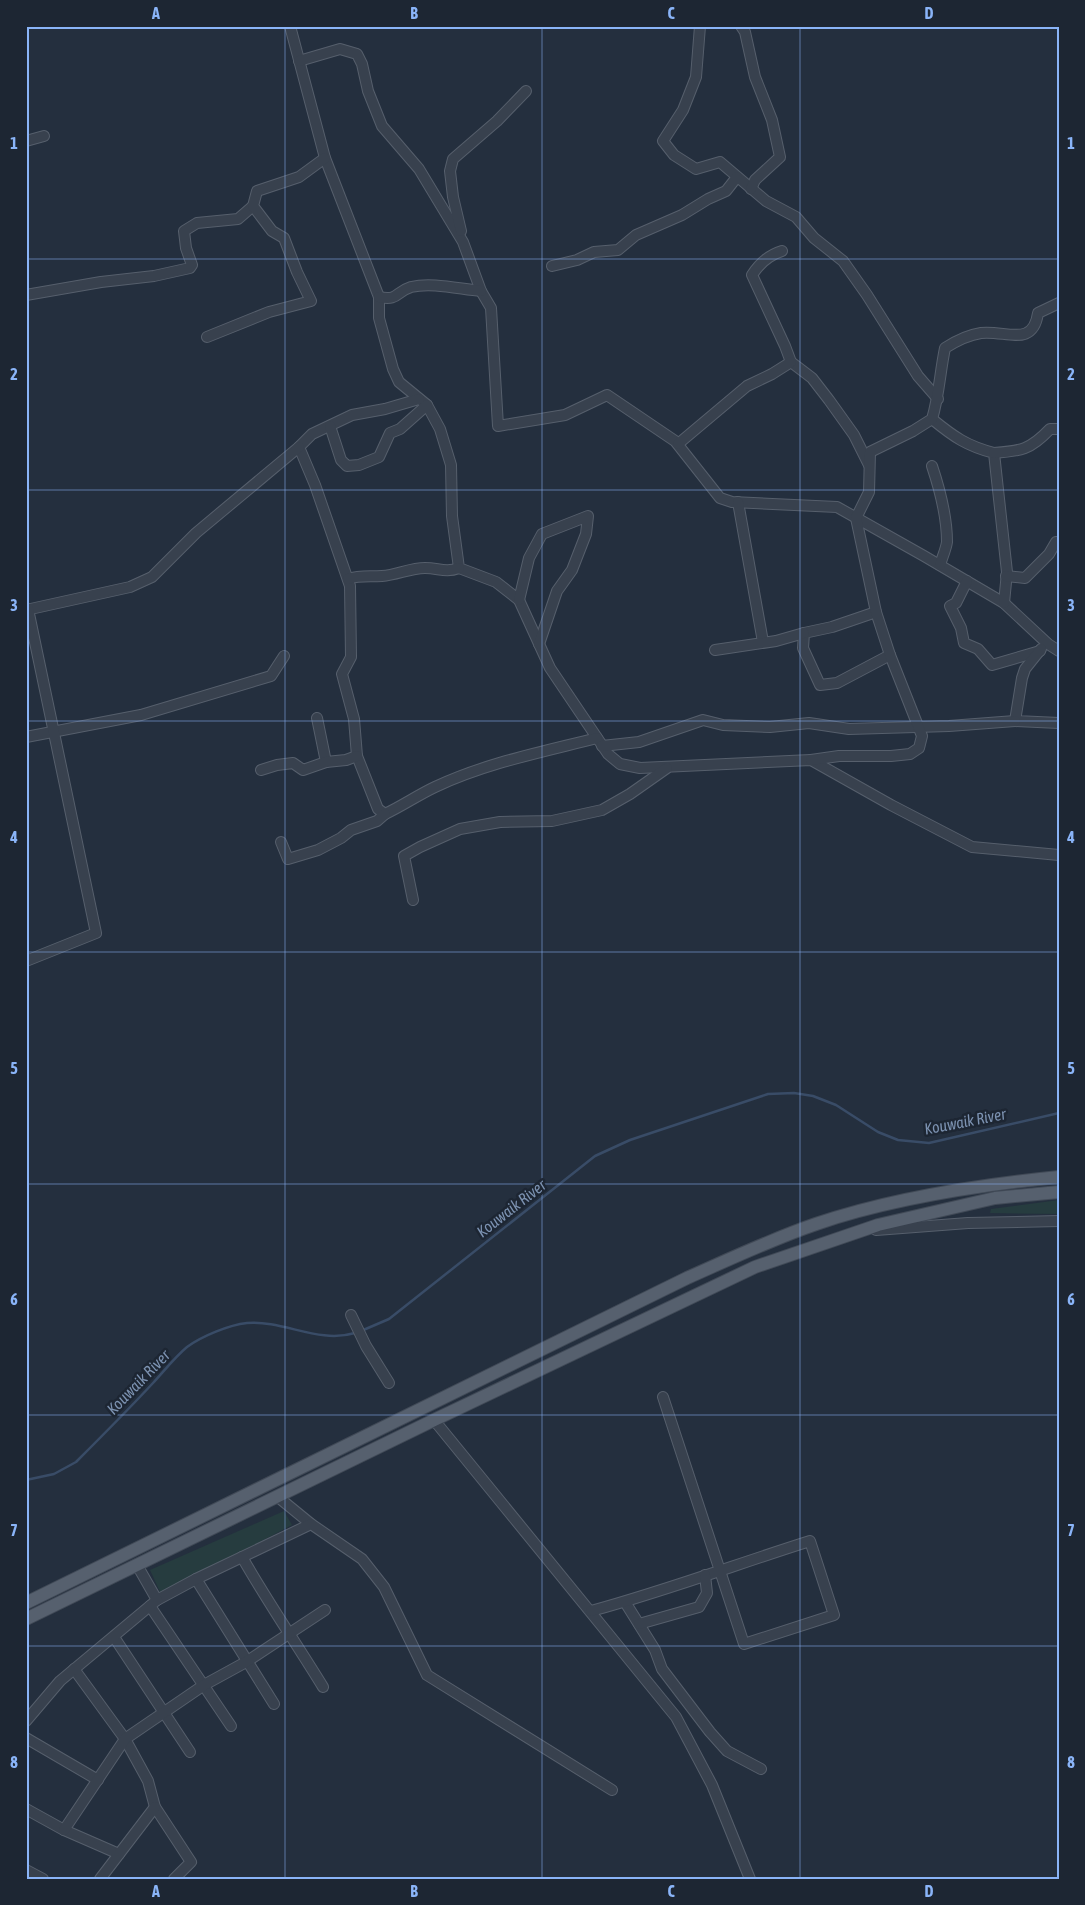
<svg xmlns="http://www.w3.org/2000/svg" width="1085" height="1905" font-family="'Asap Condensed',sans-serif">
	<rect width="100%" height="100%" fill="#242f3e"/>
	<g fill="#263c3f">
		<path d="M1059,1200V1214L990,1213L991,1209Z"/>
		<path d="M284,1511L292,1525L161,1594L150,1570Z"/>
	</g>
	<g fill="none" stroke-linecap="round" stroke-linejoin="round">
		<g stroke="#394c67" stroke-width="2.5">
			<path d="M361,1331L389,1319L595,1156L630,1140L768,1094L794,1093L813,1096L836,1105L878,1132L898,1140L929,1143L1059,1113"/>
			<path d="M26,1480L54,1474L76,1462C102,1436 128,1410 153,1383C164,1371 175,1357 187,1347C202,1336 229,1325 247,1323C284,1320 318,1344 355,1333"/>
		</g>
		<defs>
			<g id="minor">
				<path d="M290,26L325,158L379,297V318L393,369L399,382L427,405L440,429L451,465L452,516L459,568L496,582L519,600L550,668L608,754L620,764L640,768L811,760L891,805L972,847L1059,855"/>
				<path d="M700,26L696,77L683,110L663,141L674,155L696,169L720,162L766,201L796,217L814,238L843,261L867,295L918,376L938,399"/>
				<path d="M741,26L745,32L755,77L772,120L780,157L755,180L751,189"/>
				<path d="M299,61L340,49L357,54L362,64L368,91L382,126L419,169L463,242L481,291L491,308L498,426L565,415L607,395L675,441L720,498L732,502L837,507L924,556L1004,603L1048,644L1059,651"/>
				<path d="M26,141L44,136"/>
				<path d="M461,231L453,197L450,171L453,159L497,121L526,91"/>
				<path d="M782,251C769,255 759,264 752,275L785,346L791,362L812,378L829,400L854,435L869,465"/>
				<path d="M552,266L577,260L594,252L618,250L636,235L682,215L708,199L726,191L737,177"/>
				<path d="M26,295L101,282L154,276L190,268L192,265L186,248L184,231L197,223L238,219L253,206"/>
				<path d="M379,297C399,301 395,292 411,287C432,282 459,289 481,291"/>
				<path d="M207,337L269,312L311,301L297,272L284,238L272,231L253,206L257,191L299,177L325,158"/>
				<path d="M419,399L385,409L352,415L312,434L299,447L315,485L350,586L351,657L342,674L354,719L357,756L378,809L385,814C402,806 418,795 435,787C486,763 542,752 597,738"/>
				<path d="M932,419C954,437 967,446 994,453L1007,572L1004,603"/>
				<path d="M330,426L341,460L347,466L359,465L379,457L390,433L400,429L427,405"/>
				<path d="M678,444L747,386L772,374L791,362"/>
				<path d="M994,453C1021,451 1030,450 1050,429H1059"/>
				<path d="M932,466C940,490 947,517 947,542C946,549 942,558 940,565"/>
				<path d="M738,502L763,642"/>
				<path d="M1006,576L1025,578L1049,554L1056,542H1059"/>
				<path d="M348,579C360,575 370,577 382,576C397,575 410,568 425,568C439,568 445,573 459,568"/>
				<path d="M967,581L956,603L950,606L961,628L964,643L978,649L992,665L1040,651"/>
				<path d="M519,600L529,558L542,534L588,516L586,534L572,570L557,591L539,644"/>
				<path d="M26,610L130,587L152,577L196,533L299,447"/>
				<path d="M876,612L832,627L804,633L803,648L820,685L837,683L890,655"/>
				<path d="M1041,649L1025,669L1022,678L1015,721L1059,723"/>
				<path d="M715,650L776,641L804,633"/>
				<path d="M317,718L326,762"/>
				<path d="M26,737L141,715L271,676L284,656"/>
				<path d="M602,746L639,742L703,720L723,725L770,727L809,723L849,729L949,726L1015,721"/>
				<path d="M811,760L839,756H891L910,754L919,748L922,736L890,655L876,612L856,518L869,492L870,452L913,431L932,419C939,396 940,372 945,348C956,341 967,335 981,333C1006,330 1033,348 1038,313L1059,303"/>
				<path d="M261,770L277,765L293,763L303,770L326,762L346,760L357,756"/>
				<path d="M281,842L288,859L318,850L341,838L351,830L377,821L385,814"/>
				<path d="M413,900L404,856L420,847L460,829L500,822L552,821L602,810L630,794L667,768"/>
				<path d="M26,961L96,933L28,609"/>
				<path d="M876,1230L968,1223L1059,1221"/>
				<path d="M351,1315L366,1346L389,1383"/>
				<path d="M434,1420L676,1717L712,1785L750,1879"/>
				<path d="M278,1497L311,1524"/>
				<path d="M242,1557C267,1601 296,1643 323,1687"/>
				<path d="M196,1579L274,1704"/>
				<path d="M157,1600L196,1579L311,1524L362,1559L384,1587L427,1675L612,1790"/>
				<path d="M625,1602L655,1650L662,1669L710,1732L727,1751L761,1769"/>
				<path d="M150,1606L231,1726"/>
				<path d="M591,1611C665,1591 737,1564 810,1541L834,1615L744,1644L663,1397"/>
				<path d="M639,1624L699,1607L707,1593L705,1575"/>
				<path d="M114,1637L190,1752"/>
				<path d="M74,1669L125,1739L148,1781L155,1807L191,1862L174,1879"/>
				<path d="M26,1721L60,1681L157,1600L137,1565"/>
				<path d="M26,1738L98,1780"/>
				<path d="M26,1809L64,1830L119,1854"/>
				<path d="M64,1830L125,1739L204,1685L246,1662L325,1610"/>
				<path d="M26,1870L43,1879"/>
				<path d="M100,1879L155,1807"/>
			</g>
			<g id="major">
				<path d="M26,1603L687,1278C730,1259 772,1239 816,1224C892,1198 979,1185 1059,1177"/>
				<path d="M26,1619L434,1420L755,1267L878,1225L995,1198L1059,1192"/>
			</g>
		</defs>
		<use href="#minor" stroke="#565f6c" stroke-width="12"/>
		<use href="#major" stroke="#414a57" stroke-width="14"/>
		<use href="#minor" stroke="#38414e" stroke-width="10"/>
		<use href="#major" stroke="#56606e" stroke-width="12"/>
	</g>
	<path fill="none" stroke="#8ab4f8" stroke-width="1" stroke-opacity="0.55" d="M285,26V1879M542,26V1879M800,26V1879M26,259H1059M26,490H1059M26,721H1059M26,952H1059M26,1184H1059M26,1415H1059M26,1646H1059"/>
	<g text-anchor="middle" stroke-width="5" stroke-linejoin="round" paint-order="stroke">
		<g font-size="16" font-style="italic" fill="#7c92b1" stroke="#1d2633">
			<text transform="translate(965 1121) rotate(-11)" y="6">Kouwaik River</text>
			<text transform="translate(511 1208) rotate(-38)" y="6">Kouwaik River</text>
			<text transform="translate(138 1382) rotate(-46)" y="6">Kouwaik River</text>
		</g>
	</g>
	<rect width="1085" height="1905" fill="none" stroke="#1d2633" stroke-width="55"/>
	<rect x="28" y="28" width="1030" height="1850" fill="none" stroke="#8ab4f8" stroke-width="2"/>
	<g font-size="16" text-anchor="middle" font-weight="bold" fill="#8ab4f8">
		<text x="156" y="19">A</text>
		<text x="414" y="19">B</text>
		<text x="671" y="19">C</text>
		<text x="929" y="19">D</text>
		<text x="14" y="149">1</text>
		<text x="1071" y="149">1</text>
		<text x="14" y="380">2</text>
		<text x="1071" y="380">2</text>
		<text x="14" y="611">3</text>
		<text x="1071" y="611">3</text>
		<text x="14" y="843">4</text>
		<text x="1071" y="843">4</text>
		<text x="14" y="1074">5</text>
		<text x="1071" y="1074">5</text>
		<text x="14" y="1305">6</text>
		<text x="1071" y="1305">6</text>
		<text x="14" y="1536">7</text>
		<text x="1071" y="1536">7</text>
		<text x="14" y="1768">8</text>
		<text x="1071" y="1768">8</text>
		<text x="156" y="1897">A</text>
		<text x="414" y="1897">B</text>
		<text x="671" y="1897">C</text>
		<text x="929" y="1897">D</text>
	</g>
</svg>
